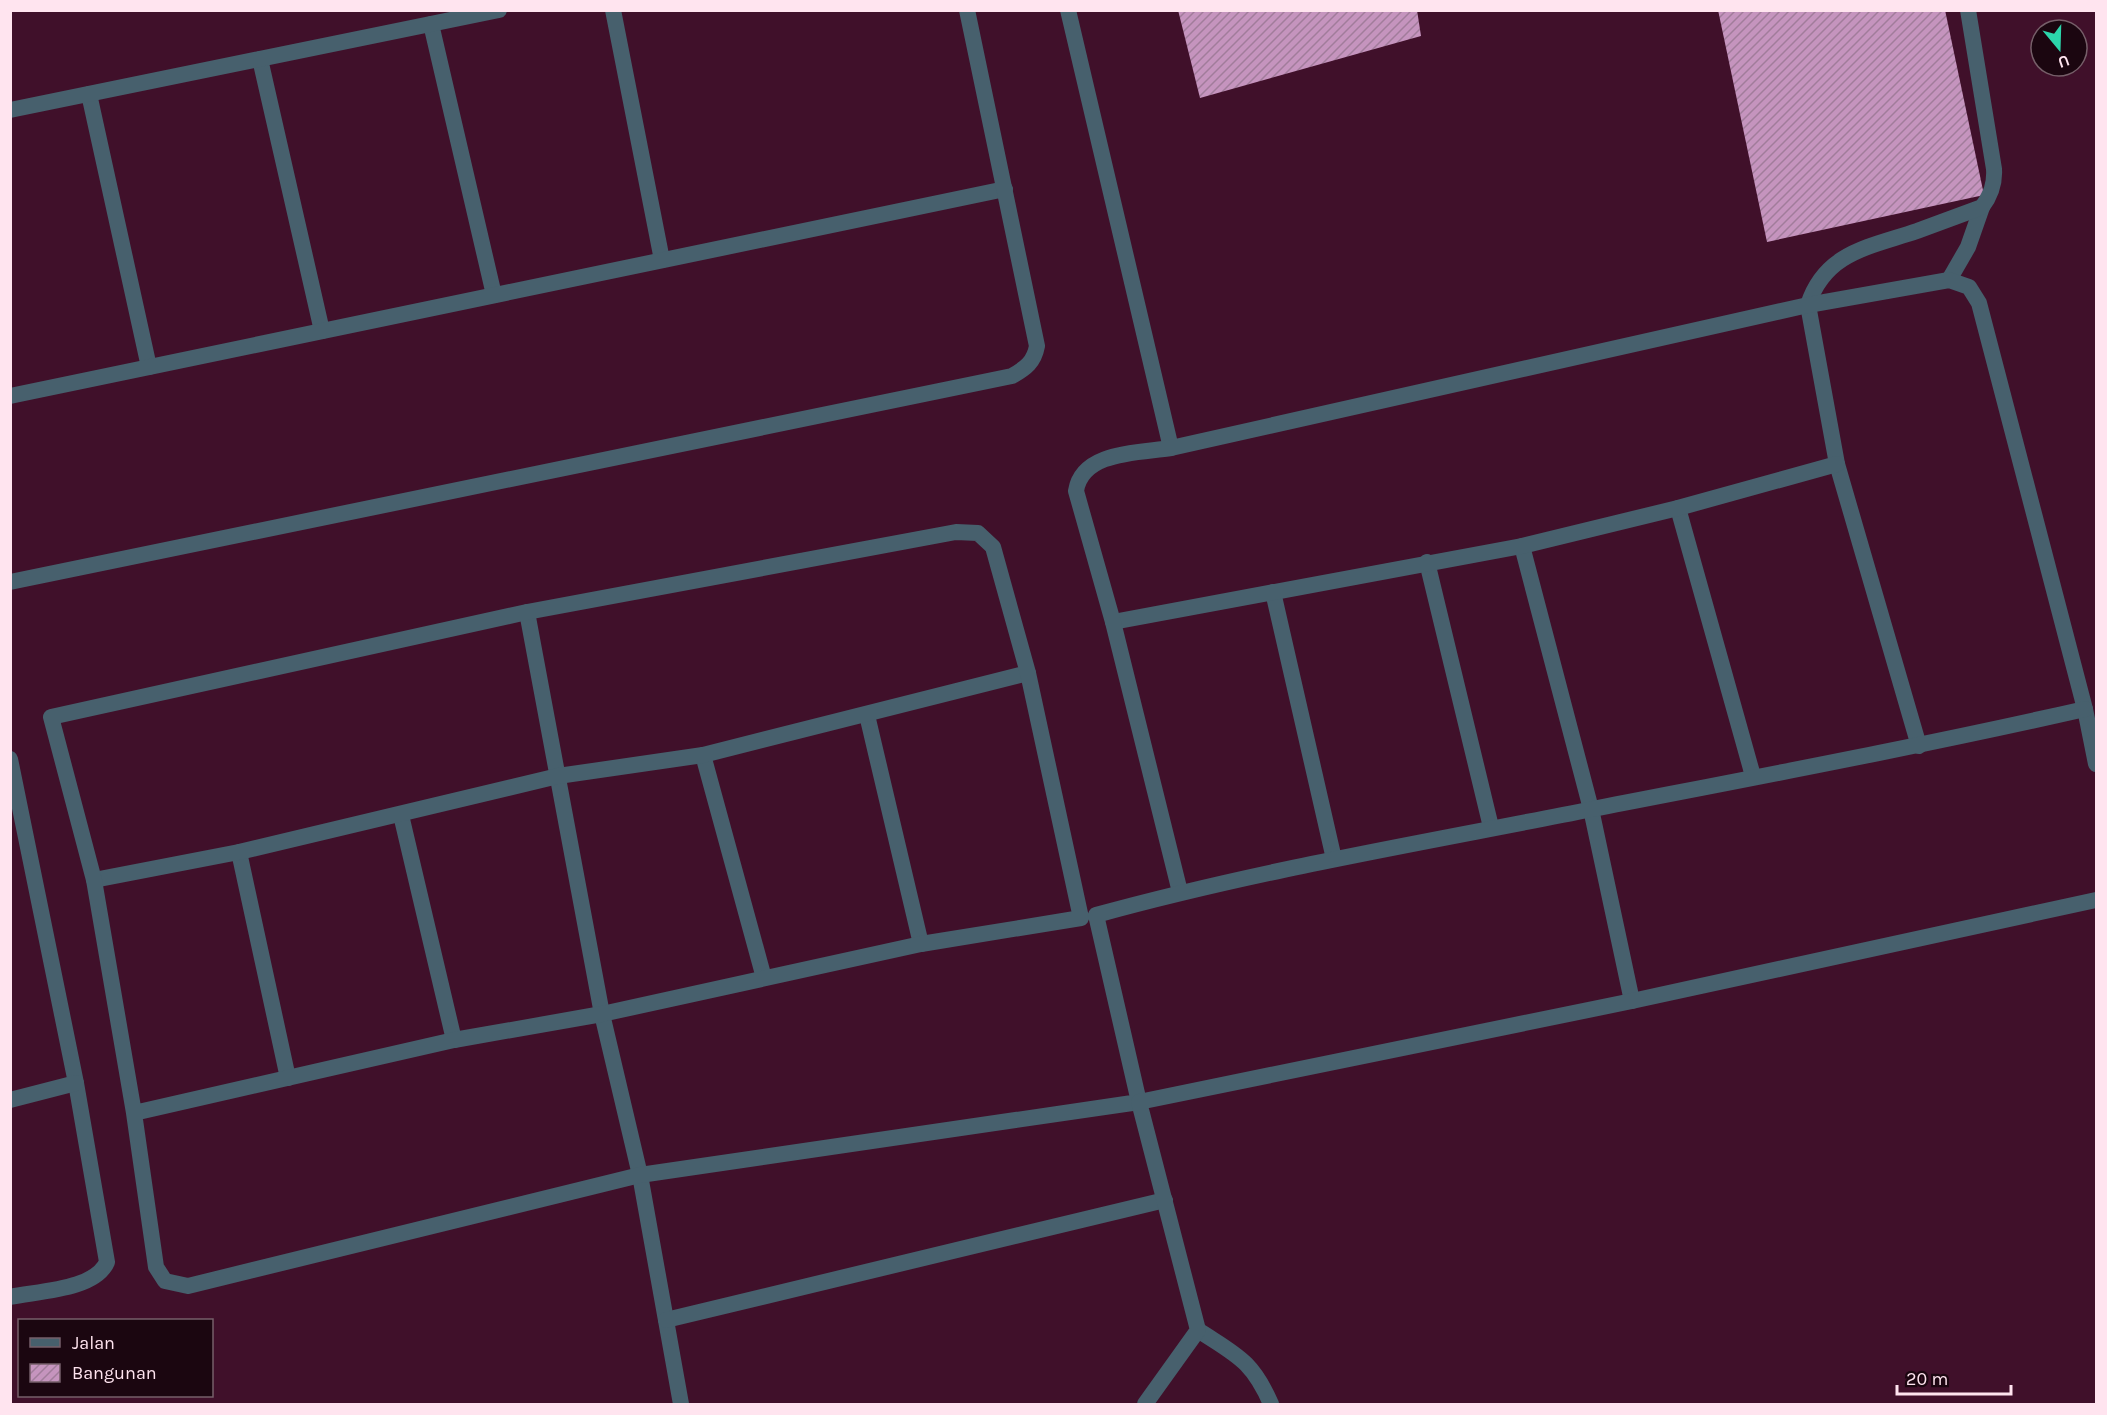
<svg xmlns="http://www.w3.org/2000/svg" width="2107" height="1415" font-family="Karla,sans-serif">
	<defs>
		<pattern id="building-hatch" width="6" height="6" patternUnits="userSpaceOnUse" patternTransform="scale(1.5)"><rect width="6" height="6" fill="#c594be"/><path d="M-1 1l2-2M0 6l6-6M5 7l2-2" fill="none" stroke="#a17c9b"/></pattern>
	</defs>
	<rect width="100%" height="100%" fill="#40102a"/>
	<g fill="url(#building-hatch)">
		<path d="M1178,10H1417L1421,36L1200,98Z"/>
		<path d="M1718,10H1945L1984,195L1767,242Z"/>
	</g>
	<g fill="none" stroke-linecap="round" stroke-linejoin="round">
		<g stroke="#47606d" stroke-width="16">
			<path d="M1949,280L1968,247L1982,207"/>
			<path d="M1808,305C1825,252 1870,247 1917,231C1939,223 1960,215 1982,207C1991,195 1995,184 1994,169L1968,10"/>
		</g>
		<g stroke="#47606d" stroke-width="16">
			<path d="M613,10L662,260"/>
			<path d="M1068,10L1171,448"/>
			<path d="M431,24L494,295"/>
			<path d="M260,59L322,331"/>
			<path d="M89,94L149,367"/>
			<path d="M10,110L499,10"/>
			<path d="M1808,305L1837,464L1919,746"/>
			<path d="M10,396L1005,189"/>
			<path d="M1678,508L1753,776"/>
			<path d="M1522,546L1591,809L1632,1001"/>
			<path d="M1427,562L1491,827"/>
			<path d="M10,582L1012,376C1026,368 1034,362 1037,346L967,10"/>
			<path d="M1273,592L1334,859"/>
			<path d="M527,612L602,1014L640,1175L681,1404"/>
			<path d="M1113,622L1522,546L1678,508L1837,464"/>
			<path d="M867,715L921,944"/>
			<path d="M703,755L764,978"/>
			<path d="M10,759L76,1083L107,1262C95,1290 38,1291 10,1297"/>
			<path d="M401,815L454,1040"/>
			<path d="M239,852L288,1078"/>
			<path d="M94,880L239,852L558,776L703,755L1028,673"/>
			<path d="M1180,892L1113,622L1076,491C1082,451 1139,453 1171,448L1808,305L1949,280L1969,287L1979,303L2085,709L2096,764"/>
			<path d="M10,1100L76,1083"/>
			<path d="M134,1113L454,1040L602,1014L921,944L1081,918L1028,673L993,547L978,533L956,532L527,612L51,717L94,880L134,1113L156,1267L165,1281L188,1286L640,1175L1139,1102L1096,915C1259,870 1427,842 1593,809C1757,777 1922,746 2085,709"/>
			<path d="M666,1320L1165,1200"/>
			<path d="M1198,1330C1236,1355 1252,1360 1271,1404"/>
			<path d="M1145,1404L1198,1330L1139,1102L1632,1001L2096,900"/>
		</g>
	</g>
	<rect width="2107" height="1415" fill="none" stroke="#ffe4ef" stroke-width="24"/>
	<rect x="18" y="1319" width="195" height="78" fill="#1b0610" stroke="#765f69" stroke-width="1.5"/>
	<rect x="30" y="1338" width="30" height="9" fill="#47606d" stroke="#765f69" stroke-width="1.5"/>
	<text x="72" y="1349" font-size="18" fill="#ffe4ef">Jalan</text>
	<rect x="30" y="1364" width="30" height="18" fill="url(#building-hatch)" stroke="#765f69" stroke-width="1.5"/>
	<text x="72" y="1379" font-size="18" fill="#ffe4ef">Bangunan</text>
	<g transform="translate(2059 48) rotate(161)"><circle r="28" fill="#1b0610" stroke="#765f69" stroke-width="1.5"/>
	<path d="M0-4.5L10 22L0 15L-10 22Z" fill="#2cd5ab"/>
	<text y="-9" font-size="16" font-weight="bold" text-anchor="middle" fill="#ffe4ef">U</text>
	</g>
	<path d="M1897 1385v9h114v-9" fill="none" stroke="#ffe4ef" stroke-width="3"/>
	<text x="1906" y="1385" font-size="18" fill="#ffe4ef" stroke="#1b0610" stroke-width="4.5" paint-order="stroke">20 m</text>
</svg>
